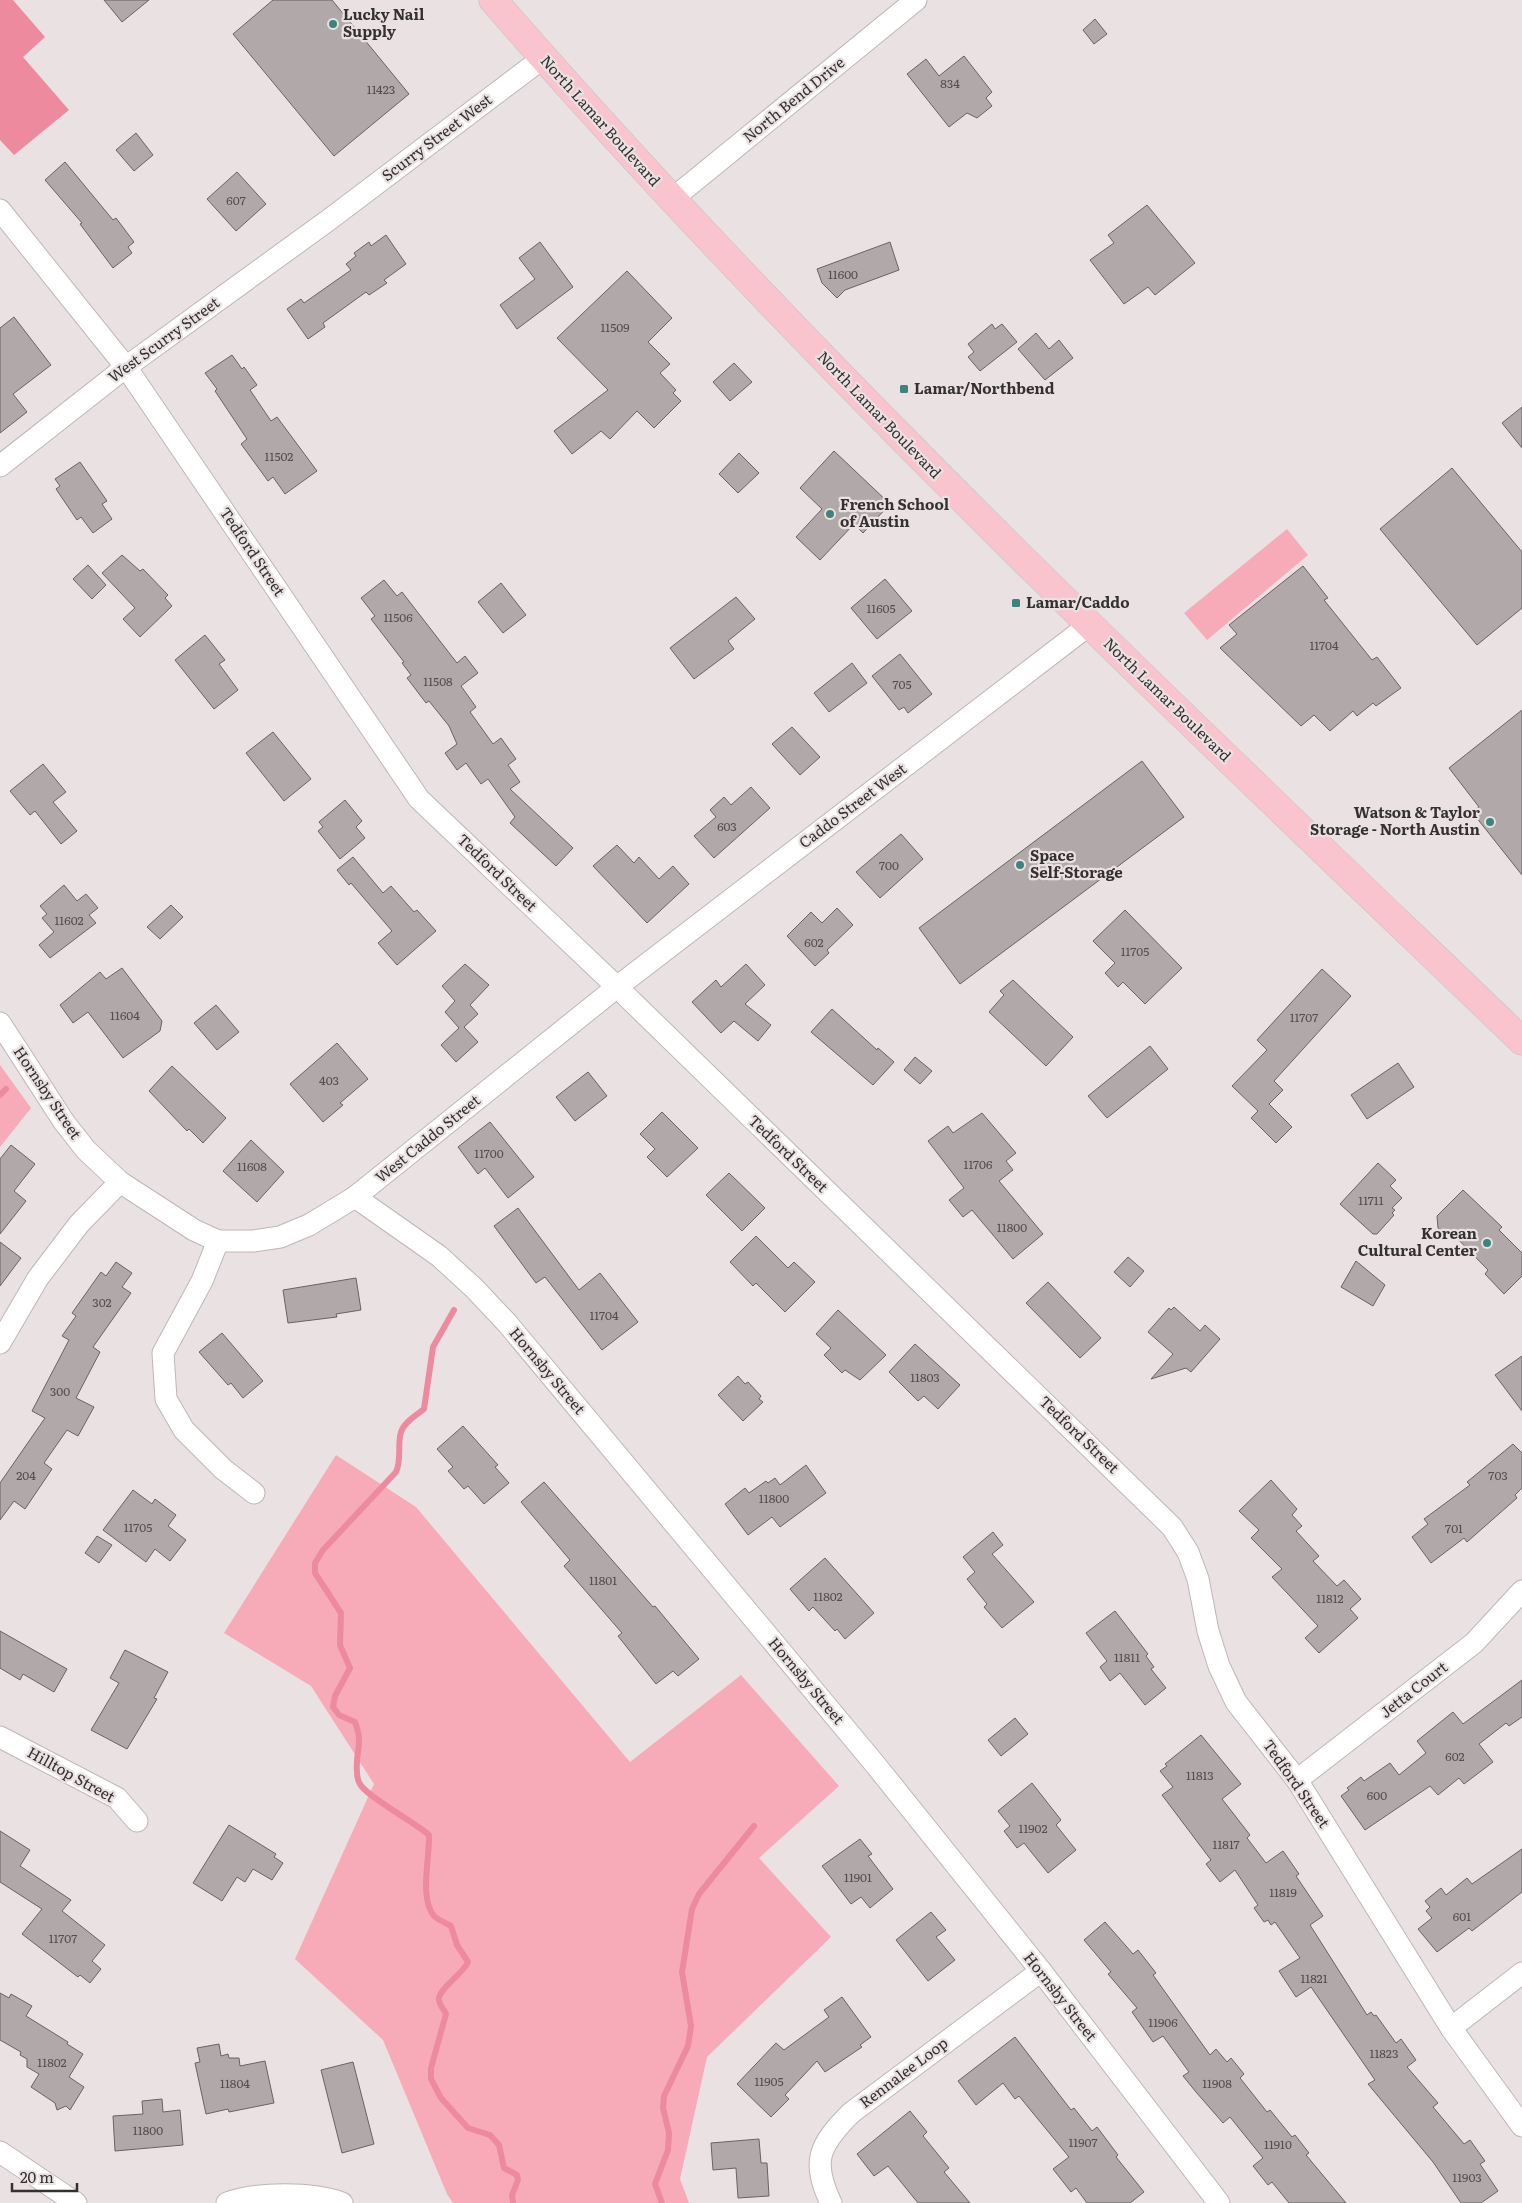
<svg xmlns="http://www.w3.org/2000/svg" width="1522" height="2203" font-family="Literata,serif">
	<rect width="100%" height="100%" fill="#eae1e2"/>
	<g fill="#f7abb8">
		<path d="M1287,529L1308,555L1207,640L1184,613Z"/>
		<path d="M0,1065L31,1108L0,1147Z"/>
		<path d="M336,1455L416,1507L630,1762L741,1675L839,1786L759,1858L831,1937L707,2057L680,2179L689,2203H453L447,2194L383,2040L295,1959L374,1784L311,1686L224,1633Z"/>
	</g>
	<path fill="#ee8a9d" d="M0,0H13L45,37L23,57L69,110L14,155L0,140Z"/>
	<g fill="none" stroke-linecap="round" stroke-linejoin="round">
		<g stroke="#ee8a9d" stroke-width="6">
			<path d="M0,1095L6,1089"/>
			<path d="M454,1310L433,1347L424,1409C417,1415 404,1422 401,1432C397,1445 402,1459 396,1472L323,1550L315,1563V1573L341,1613L340,1645L350,1668L335,1696L333,1707L339,1715L355,1722C364,1746 355,1751 357,1772C357,1775 358,1781 360,1784C367,1797 413,1821 429,1835C430,1857 419,1898 434,1916C438,1920 446,1923 451,1926L457,1945L468,1962C464,1973 437,1990 439,2000C439,2004 444,2010 446,2014L431,2068V2079L441,2098L468,2128L490,2135L499,2145L504,2168L517,2175L518,2180L512,2195L513,2203"/>
			<path d="M662,2203L655,2184L668,2150L669,2133L663,2108L664,2096L688,2046L691,2026L682,1972L692,1909L699,1894L754,1826"/>
		</g>
	</g>
	<g fill="#b1a8a9" stroke="#6a6263">
		<path d="M104,0H149L122,22Z"/>
		<path d="M273,0H332L409,94L334,156L233,34Z"/>
		<path d="M1095,19L1107,34L1094,44L1083,30Z"/>
		<path d="M964,56L992,92L986,98L992,106L977,118L967,113L949,127L907,74L926,59L939,76Z"/>
		<path d="M136,133L153,155L134,171L116,150Z"/>
		<path d="M65,162L113,220L116,218L134,242L128,247L132,253L113,268L80,224L82,223L45,180Z"/>
		<path d="M237,172L266,204L236,231L207,199Z"/>
		<path d="M1147,205L1195,263L1155,295L1148,287L1124,304L1090,260L1114,243L1108,235Z"/>
		<path d="M386,235L406,264L384,280L387,283L369,295L366,292L323,323L325,327L308,339L287,309L301,299L304,303L351,270L346,264L356,256L354,253L369,242L371,246Z"/>
		<path d="M540,242L573,287L517,329L500,305L535,279L519,258Z"/>
		<path d="M890,242L899,270L845,290L837,298L822,283L817,269Z"/>
		<path d="M627,271L672,318L648,342L670,364L660,373L676,390L673,393L681,401L654,428L637,411L610,439L601,431L572,454L554,431L608,390L557,338Z"/>
		<path d="M14,317L51,365L13,394L27,412L0,433V328Z"/>
		<path d="M992,324L995,329L1002,324L1017,342L980,371L968,357L974,352L968,344Z"/>
		<path d="M1036,333L1049,349L1059,340L1073,358L1045,380L1018,349Z"/>
		<path d="M232,355L242,369L244,367L257,385L250,390L271,421L277,417L317,471L285,494L273,477L268,481L241,444L247,439L215,391L217,389L205,373Z"/>
		<path d="M734,363L752,382L730,401L713,382Z"/>
		<path d="M1522,407V448L1502,423Z"/>
		<path d="M834,451L890,504L863,533L854,524L820,560L796,537L822,509L800,488Z"/>
		<path d="M739,453L759,473L738,493L719,474Z"/>
		<path d="M80,462L107,501L102,504L112,519L93,533L81,517L77,520L56,489L60,486L55,479Z"/>
		<path d="M1452,468L1522,552V608L1477,645L1380,529Z"/>
		<path d="M122,555L140,571L143,569L168,595L165,598L172,606L140,637L123,619L135,608L102,573Z"/>
		<path d="M88,565L106,585L92,599L73,579Z"/>
		<path d="M1303,566L1328,598L1324,600L1372,660L1377,657L1401,688L1376,706L1373,703L1357,716L1353,711L1330,731L1314,715L1301,726L1220,648L1237,634L1229,625Z"/>
		<path d="M885,579L912,611L877,639L851,608Z"/>
		<path d="M384,580L397,596L402,592L457,663L465,656L478,673L461,686L476,707L470,712L493,744L501,738L516,759L508,765L520,782L510,789L573,848L556,866L510,823L515,817L488,779L481,784L466,763L457,770L445,753L457,744L449,726L429,701L426,703L407,678L411,675L402,663L404,662L371,619L375,616L361,598Z"/>
		<path d="M501,583L526,615L503,633L478,602Z"/>
		<path d="M736,597L755,619L728,641L734,649L694,679L670,648Z"/>
		<path d="M205,635L225,660L219,664L238,690L214,709L175,660Z"/>
		<path d="M900,654L932,694L908,713L904,707L899,710L872,676Z"/>
		<path d="M852,663L867,683L829,712L814,693Z"/>
		<path d="M1522,710V875L1472,812L1479,807L1449,768Z"/>
		<path d="M792,727L820,757L800,775L772,744Z"/>
		<path d="M273,732L311,779L284,801L246,753Z"/>
		<path d="M1142,761L1184,817L960,984L919,928Z"/>
		<path d="M43,764L66,792L53,802L77,831L61,844L35,811L30,815L10,791Z"/>
		<path d="M751,787L770,808L714,858L694,836L716,817L710,810L724,797L731,805Z"/>
		<path d="M345,800L362,821L356,827L365,838L340,859L318,831L323,827L319,822Z"/>
		<path d="M901,834L923,859L880,898L856,872Z"/>
		<path d="M617,845L634,863L639,857L659,879L673,866L689,884L647,923L593,866Z"/>
		<path d="M353,857L383,893L391,886L414,912L417,910L436,931L397,965L378,943L392,931L351,883L349,885L337,870Z"/>
		<path d="M64,885L77,901L86,894L98,908L89,915L96,923L50,958L39,945L54,932L42,918L47,914L40,906Z"/>
		<path d="M171,905L183,917L160,939L147,927Z"/>
		<path d="M837,908L853,925L827,950L829,953L815,966L787,936L811,912L822,923Z"/>
		<path d="M1125,910L1182,968L1145,1004L1123,982L1118,987L1105,973L1115,963L1093,941Z"/>
		<path d="M465,964L489,985L470,1005L478,1014L464,1027L478,1042L456,1062L441,1045L459,1028L445,1012L455,1001L442,986Z"/>
		<path d="M746,964L765,985L745,1004L771,1025L758,1041L734,1021L721,1033L692,1002L716,980L721,987Z"/>
		<path d="M122,968L162,1021L160,1031L123,1058L88,1012L73,1023L60,1005L100,972L106,979Z"/>
		<path d="M1322,969L1351,996L1274,1081L1283,1090L1269,1104L1292,1127L1276,1143L1251,1118L1258,1111L1232,1086L1267,1050L1257,1040Z"/>
		<path d="M1013,980L1073,1037L1046,1066L989,1012L1004,995L1000,991Z"/>
		<path d="M216,1005L239,1032L217,1050L194,1023Z"/>
		<path d="M832,1009L877,1050L878,1048L894,1062L873,1085L811,1032Z"/>
		<path d="M337,1043L368,1079L340,1103L343,1105L323,1122L290,1084Z"/>
		<path d="M1150,1046L1168,1069L1107,1118L1088,1096Z"/>
		<path d="M915,1057L932,1071L920,1084L904,1070Z"/>
		<path d="M1398,1063L1414,1087L1367,1119L1351,1095Z"/>
		<path d="M172,1066L226,1118L203,1143L189,1129L187,1131L149,1091Z"/>
		<path d="M588,1072L607,1096L575,1121L556,1097Z"/>
		<path d="M662,1112L698,1148L667,1177L647,1157L655,1149L640,1134Z"/>
		<path d="M982,1113L1016,1153L1006,1161L1013,1170L999,1181L1043,1234L1013,1259L972,1210L963,1217L949,1200L964,1188L928,1141L948,1126L953,1133Z"/>
		<path d="M490,1122L534,1177L508,1198L485,1168L478,1174L458,1147Z"/>
		<path d="M251,1140L284,1172L257,1202L223,1171Z"/>
		<path d="M11,1145L35,1164L14,1191L26,1201L0,1234V1159Z"/>
		<path d="M1378,1163L1396,1180L1390,1186L1402,1198L1392,1208L1395,1210L1392,1213L1394,1215L1377,1234H1373L1340,1204Z"/>
		<path d="M729,1173L765,1208L742,1231L706,1195Z"/>
		<path d="M1463,1190L1502,1227L1499,1230L1522,1253V1276L1504,1294L1485,1274L1488,1270L1451,1232L1443,1234L1438,1228L1437,1216Z"/>
		<path d="M518,1208L579,1290L600,1273L638,1322L602,1350L545,1277L536,1283L494,1226Z"/>
		<path d="M756,1236L788,1268L794,1262L815,1282L785,1312L756,1283L753,1286L730,1262Z"/>
		<path d="M0,1242L21,1258L0,1286Z"/>
		<path d="M1128,1257L1144,1271L1130,1287L1114,1272Z"/>
		<path d="M1356,1261L1385,1285L1373,1306L1341,1287Z"/>
		<path d="M116,1262L132,1273L122,1287L131,1293L93,1347L100,1352L76,1398L94,1407L78,1436L67,1430L44,1463L52,1469L25,1509L14,1501L0,1520V1483L45,1418L32,1411L69,1340L62,1336L76,1316L72,1313L101,1272L106,1276Z"/>
		<path d="M356,1278L361,1310L336,1314L337,1317L288,1323L283,1290Z"/>
		<path d="M1048,1282L1101,1338L1080,1358L1026,1303Z"/>
		<path d="M1174,1307L1200,1331L1205,1325L1220,1339L1191,1372L1186,1368L1151,1379L1173,1354L1148,1332L1169,1308L1171,1310Z"/>
		<path d="M838,1310L886,1355L860,1380L845,1370L842,1373L824,1355L831,1348L816,1334Z"/>
		<path d="M222,1333L263,1381L243,1398L231,1383L228,1385L199,1352Z"/>
		<path d="M915,1344L960,1385L938,1409L924,1396L918,1401L889,1372Z"/>
		<path d="M1522,1356V1411L1495,1375Z"/>
		<path d="M738,1376L745,1384L748,1382L761,1396L759,1399L763,1402L743,1421L718,1395Z"/>
		<path d="M463,1426L498,1465L495,1467L509,1483L484,1504L468,1486L464,1489L448,1471L453,1467L437,1449Z"/>
		<path d="M1513,1444L1522,1453V1488L1515,1495L1517,1498L1467,1542L1464,1538L1431,1563L1412,1537L1428,1524L1424,1519L1470,1485L1467,1482Z"/>
		<path d="M806,1465L826,1493L780,1527L772,1517L748,1535L725,1504L745,1488L749,1493L766,1481L768,1483L775,1478L780,1485Z"/>
		<path d="M1271,1480L1297,1509L1292,1515L1302,1526L1296,1531L1319,1556L1313,1561L1337,1586L1344,1580L1361,1599L1350,1609L1358,1618L1319,1653L1305,1638L1318,1626L1272,1577L1282,1569L1251,1538L1259,1530L1239,1511Z"/>
		<path d="M544,1482L653,1607L655,1606L699,1659L678,1676L673,1671L656,1684L618,1636L622,1633L564,1566L570,1560L521,1502Z"/>
		<path d="M133,1490L152,1504L155,1499L176,1515L168,1526L186,1540L170,1561L155,1549L146,1562L103,1530Z"/>
		<path d="M993,1532L1003,1545L992,1554L1034,1602L1002,1628L984,1607L987,1604L967,1579L975,1572L963,1557Z"/>
		<path d="M97,1536L112,1545L99,1563L85,1553Z"/>
		<path d="M825,1558L874,1613L845,1639L837,1629L835,1631L813,1607L809,1611L790,1589Z"/>
		<path d="M1115,1611L1148,1654L1146,1656L1154,1667L1151,1669L1166,1688L1145,1705L1120,1673L1110,1681L1100,1667L1107,1661L1086,1633Z"/>
		<path d="M0,1631L67,1669L54,1692L23,1674L20,1680L0,1668Z"/>
		<path d="M125,1650L168,1672L154,1698L157,1699L127,1749L91,1730L119,1683L110,1678Z"/>
		<path d="M1522,1680V1717L1509,1726L1506,1723L1479,1744L1493,1762L1464,1784L1459,1778L1438,1795L1430,1786L1365,1830L1341,1796L1349,1790L1347,1788L1361,1777L1364,1781L1390,1763L1399,1775L1426,1753L1417,1741L1453,1712L1463,1724Z"/>
		<path d="M1015,1718L1028,1734L1001,1756L988,1740Z"/>
		<path d="M1201,1735L1241,1784L1222,1799L1250,1835L1247,1838L1266,1863L1283,1851L1299,1874L1296,1876L1323,1916L1310,1925L1367,2015L1371,2012L1374,2016L1376,2015L1396,2043L1401,2039L1416,2060L1407,2067L1438,2103L1433,2107L1464,2144L1470,2140L1485,2161L1480,2164L1498,2191L1481,2203H1461L1433,2162L1368,2084L1375,2080L1311,1987L1296,1997L1279,1971L1300,1958L1275,1922L1271,1925L1268,1920L1264,1922L1254,1908L1258,1905L1235,1870L1220,1882L1206,1864L1211,1860L1162,1795L1173,1787L1160,1771L1167,1766L1165,1764Z"/>
		<path d="M1032,1783L1061,1820L1056,1825L1076,1850L1048,1873L1024,1843L1017,1848L1004,1831L1010,1826L998,1811Z"/>
		<path d="M229,1825L276,1854L274,1857L283,1863L272,1880L253,1869L245,1882L237,1877L222,1901L193,1883Z"/>
		<path d="M0,1831L30,1850L20,1866L71,1900L62,1911L105,1945L92,1961L101,1969L90,1983L80,1975L78,1977L22,1934L42,1909L0,1882Z"/>
		<path d="M860,1839L872,1854L868,1856L893,1889L870,1908L861,1897L851,1904L822,1866Z"/>
		<path d="M1522,1849V1892L1472,1931L1469,1928L1437,1952L1418,1929L1432,1918L1426,1911L1430,1907L1425,1901L1441,1888L1446,1895L1467,1878L1472,1884Z"/>
		<path d="M931,1912L946,1930L936,1937L955,1960L928,1981L896,1940Z"/>
		<path d="M1105,1922L1133,1954L1138,1950L1156,1973L1153,1975L1210,2055L1216,2049L1227,2062L1231,2058L1244,2074L1240,2078L1267,2112L1270,2110L1292,2137L1295,2135L1309,2153L1306,2155L1346,2203H1289L1272,2182L1268,2185L1253,2166L1263,2158L1230,2117L1223,2123L1196,2092L1183,2076L1189,2072L1163,2036L1153,2042L1132,2012L1137,2008L1108,1974L1111,1972L1084,1940Z"/>
		<path d="M0,1993L9,1998L11,1994L32,2006L26,2016L68,2042L67,2044L83,2054L69,2077L84,2087L70,2110L66,2106L57,2110L55,2103L31,2087L39,2074L27,2067V2059L20,2055L21,2052L0,2040Z"/>
		<path d="M842,1997L871,2037L860,2045L862,2047L825,2072L817,2061L785,2095L789,2099L771,2117L737,2084L776,2043L784,2050L829,2017L824,2010Z"/>
		<path d="M1015,2037L1071,2110L1074,2108L1092,2131L1097,2127L1118,2155L1116,2157L1144,2192L1130,2203H1087L1076,2188L1071,2192L1053,2169L1069,2157L1019,2096L1015,2099L1003,2083L976,2105L958,2081Z"/>
		<path d="M219,2044L221,2056L228,2054L229,2058H239L240,2066L265,2061L274,2103L229,2112L228,2109L206,2114L195,2063L200,2062L197,2048Z"/>
		<path d="M353,2062L374,2144L342,2153L321,2070Z"/>
		<path d="M162,2099L163,2112L180,2110L183,2145L115,2151L113,2116L143,2114L142,2101Z"/>
		<path d="M910,2111L927,2132L923,2136L949,2168L944,2172L970,2203H918L888,2166L874,2176L857,2154Z"/>
		<path d="M759,2139L761,2163H767L769,2196L738,2198L736,2168L713,2170L711,2143Z"/>
	</g>
	<g fill="none" stroke-linecap="round" stroke-linejoin="round">
		<defs>
			<g id="minor">
				<path d="M671,200L916,0"/>
				<path d="M0,210L126,367L419,799L617,987L1172,1527L1188,1552L1198,1579L1208,1631L1219,1666L1236,1702L1297,1780L1451,2028L1522,2126"/>
				<path d="M0,466L126,367L330,219L543,58"/>
				<path d="M0,1023L64,1122L86,1150L120,1182L194,1230L218,1241H253L280,1237L309,1225L355,1197L617,987L1089,625"/>
				<path d="M355,1197L439,1256L474,1288L507,1323L874,1763L1041,1971L1219,2203"/>
				<path d="M218,1241L202,1281L163,1353L166,1399L184,1430L223,1469L254,1493"/>
				<path d="M0,1343L38,1278L79,1224L120,1182"/>
				<path d="M0,1737L117,1798L137,1821"/>
				<path d="M1297,1780L1474,1643L1522,1591"/>
				<path d="M1451,2028L1522,1973"/>
				<path d="M0,2152L76,2203"/>
				<path d="M227,2203C258,2192 312,2192 342,2203"/>
				<path d="M831,2203C811,2161 819,2145 851,2113L1041,1971"/>
			</g>
			<path id="primary" d="M493,0C814,369 1170,703 1522,1041"/>
		</defs>
		<use href="#minor" stroke="#bfb6b7" stroke-width="23"/>
		<use href="#primary" stroke="#c2c1c1" stroke-width="29"/>
		<use href="#minor" stroke="#fff" stroke-width="21"/>
		<use href="#primary" stroke="#f9c4cd" stroke-width="28"/>
	</g>
	<g fill="#3d847e" stroke="#eae1e2" stroke-width="2">
		<circle cx="333" cy="24" r="5"/>
		<rect x="899" y="384" width="10" height="10" rx="2.5"/>
		<circle cx="830" cy="514" r="5"/>
		<rect x="1011" y="598" width="10" height="10" rx="2.5"/>
		<circle cx="1490" cy="822" r="5"/>
		<circle cx="1020" cy="865" r="5"/>
		<circle cx="1487" cy="1243" r="5"/>
	</g>
	<g text-anchor="middle" stroke-width="4.5" stroke-linejoin="round" paint-order="stroke">
		<g font-size="12" fill="#534f4f">
			<text x="950" y="88">834</text>
			<text x="381" y="94">11423</text>
			<text x="236" y="205">607</text>
			<text x="843" y="279">11600</text>
			<text x="615" y="332">11509</text>
			<text x="279" y="461">11502</text>
			<text x="881" y="613">11605</text>
			<text x="398" y="622">11506</text>
			<text x="1324" y="650">11704</text>
			<text x="438" y="686">11508</text>
			<text x="902" y="689">705</text>
			<text x="727" y="831">603</text>
			<text x="889" y="870">700</text>
			<text x="69" y="925">11602</text>
			<text x="814" y="947">602</text>
			<text x="1135" y="956">11705</text>
			<text x="125" y="1020">11604</text>
			<text x="1304" y="1022">11707</text>
			<text x="329" y="1085">403</text>
			<text x="489" y="1158">11700</text>
			<text x="978" y="1169">11706</text>
			<text x="252" y="1171">11608</text>
			<text x="1371" y="1205">11711</text>
			<text x="1012" y="1232">11800</text>
			<text x="102" y="1307">302</text>
			<text x="604" y="1320">11704</text>
			<text x="925" y="1382">11803</text>
			<text x="60" y="1396">300</text>
			<text x="26" y="1480">204</text>
			<text x="1498" y="1480">703</text>
			<text x="774" y="1503">11800</text>
			<text x="138" y="1532">11705</text>
			<text x="1454" y="1533">701</text>
			<text x="603" y="1585">11801</text>
			<text x="828" y="1601">11802</text>
			<text x="1330" y="1603">11812</text>
			<text x="1127" y="1662">11811</text>
			<text x="1455" y="1761">602</text>
			<text x="1200" y="1780">11813</text>
			<text x="1377" y="1800">600</text>
			<text x="1033" y="1833">11902</text>
			<text x="1226" y="1849">11817</text>
			<text x="858" y="1882">11901</text>
			<text x="1283" y="1897">11819</text>
			<text x="1462" y="1921">601</text>
			<text x="63" y="1943">11707</text>
			<text x="1314" y="1983">11821</text>
			<text x="1163" y="2027">11906</text>
			<text x="1384" y="2058">11823</text>
			<text x="52" y="2067">11802</text>
			<text x="769" y="2086">11905</text>
			<text x="235" y="2088">11804</text>
			<text x="1217" y="2088">11908</text>
			<text x="148" y="2135">11800</text>
			<text x="1083" y="2147">11907</text>
			<text x="1278" y="2149">11910</text>
			<text x="1467" y="2182">11903</text>
		</g>
		<g font-size="15" font-weight="bold" fill="#343131" stroke="#eae1e2" text-anchor="start">
			<text x="343" y="20">Lucky Nail<tspan x="343" dy="17">Supply</tspan></text>
			<text x="914" y="394">Lamar/Northbend</text>
			<text x="840" y="510">French School<tspan x="840" dy="17">of Austin</tspan></text>
			<text x="1026" y="608">Lamar/Caddo</text>
			<text x="1480" y="818" text-anchor="end">Watson &amp; Taylor<tspan x="1480" dy="17">Storage - North Austin</tspan></text>
			<text x="1030" y="861">Space<tspan x="1030" dy="17">Self-Storage</tspan></text>
			<text x="1477" y="1239" text-anchor="end">Korean<tspan x="1477" dy="17">Cultural Center</tspan></text>
		</g>
		<g font-size="15" fill="#343131" stroke="#eae1e2">
			<text transform="translate(794 100) rotate(-39)" y="5">North Bend Drive</text>
			<text transform="translate(600 121) rotate(48)" y="5">North Lamar Boulevard</text>
			<text transform="translate(437 138) rotate(-37)" y="5">Scurry Street West</text>
			<text transform="translate(164 340) rotate(-36)" y="5">West Scurry Street</text>
			<text transform="translate(879 415) rotate(46)" y="5">North Lamar Boulevard</text>
			<text transform="translate(252 552) rotate(56)" y="5">Tedford Street</text>
			<text transform="translate(1167 700) rotate(44)" y="5">North Lamar Boulevard</text>
			<text transform="translate(853 806) rotate(-37)" y="5">Caddo Street West</text>
			<text transform="translate(497 873) rotate(44)" y="5">Tedford Street</text>
			<text transform="translate(47 1093) rotate(56)" y="5">Hornsby Street</text>
			<text transform="translate(428 1139) rotate(-39)" y="5">West Caddo Street</text>
			<text transform="translate(788 1154) rotate(44)" y="5">Tedford Street</text>
			<text transform="translate(547 1371) rotate(50)" y="5">Hornsby Street</text>
			<text transform="translate(1079 1435) rotate(44)" y="5">Tedford Street</text>
			<text transform="translate(806 1681) rotate(50)" y="5">Hornsby Street</text>
			<text transform="translate(1414 1690) rotate(-38)" y="5">Jetta Court</text>
			<text transform="translate(71 1775) rotate(29)" y="5">Hilltop Street</text>
			<text transform="translate(1296 1784) rotate(55)" y="5">Tedford Street</text>
			<text transform="translate(1060 1997) rotate(52)" y="5">Hornsby Street</text>
			<text transform="translate(904 2073) rotate(-37)" y="5">Rennalee Loop</text>
		</g>
	</g>
	<path d="M12 2183v8h65v-8" fill="none" stroke="#343131" stroke-width="2.5"/>
	<text x="20" y="2183" font-size="15" fill="#343131" stroke="#eae1e2" stroke-width="4" paint-order="stroke">20 m</text>
</svg>
